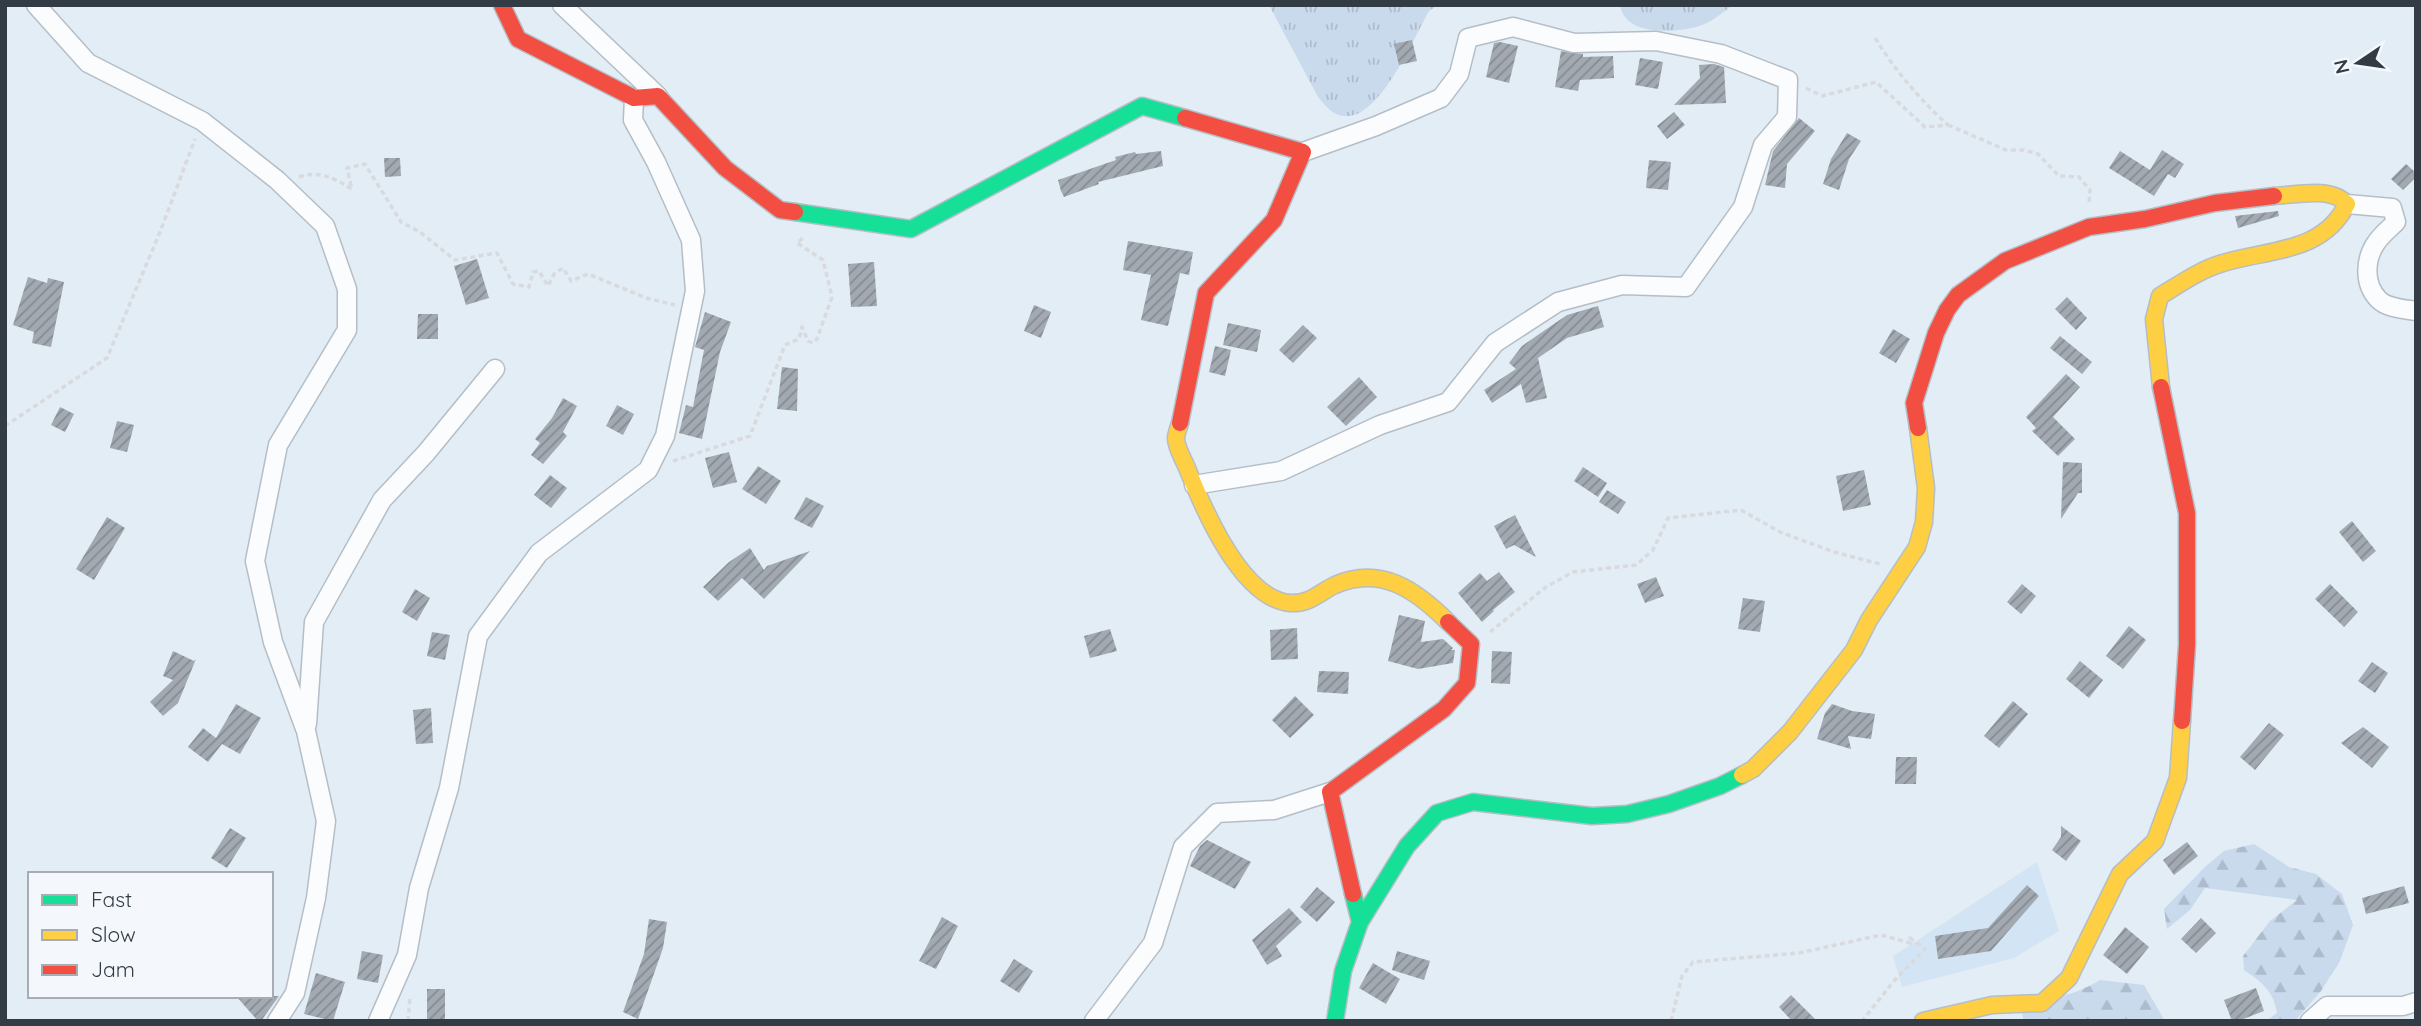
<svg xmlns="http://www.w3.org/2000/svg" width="2421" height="1026" font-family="Quicksand,sans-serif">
	<defs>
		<pattern id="grass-tufts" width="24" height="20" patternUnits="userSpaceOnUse" patternTransform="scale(1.75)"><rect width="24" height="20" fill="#c9daec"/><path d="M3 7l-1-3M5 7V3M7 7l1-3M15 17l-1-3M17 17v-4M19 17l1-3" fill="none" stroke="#adbccc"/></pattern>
		<pattern id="forest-firs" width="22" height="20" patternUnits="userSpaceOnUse" patternTransform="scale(1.75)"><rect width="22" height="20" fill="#c9daec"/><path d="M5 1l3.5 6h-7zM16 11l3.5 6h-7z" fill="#adbccc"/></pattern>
		<pattern id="building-hatch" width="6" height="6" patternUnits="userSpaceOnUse" patternTransform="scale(1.75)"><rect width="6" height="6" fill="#a2a9b1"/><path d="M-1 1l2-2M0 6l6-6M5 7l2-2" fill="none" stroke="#858b92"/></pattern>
	</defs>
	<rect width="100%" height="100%" fill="#e3edf6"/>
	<path fill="#d3e5f4" d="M2037,862L2059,931L2014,958L1902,987L1893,956Z"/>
	<g fill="url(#grass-tufts)">
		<path d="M1269,5H1438L1429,11C1414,37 1380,120 1344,116C1332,115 1325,105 1318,97Z"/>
		<path d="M1620,5H1733C1722,13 1712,22 1699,26C1676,33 1625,37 1620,5Z"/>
	</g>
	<g fill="url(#forest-firs)">
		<path d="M2254,844L2289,867L2316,874L2342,894L2353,925L2340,961L2321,991L2295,1021H2266L2277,1013C2274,992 2262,982 2244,970L2243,956L2270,921L2297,900L2205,888L2190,910L2167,929L2164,909L2206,866L2224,851Z"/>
		<path d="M2100,980L2144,985L2165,1021H2024L2018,1000C2052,998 2070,998 2100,980Z"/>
	</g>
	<g fill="url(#building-hatch)">
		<path d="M1412,40L1417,61L1399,65L1394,44Z"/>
		<path d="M1500,42L1518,46L1509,83L1486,77L1494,43Z"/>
		<path d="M1561,51L1583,54V57L1613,56L1614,78L1580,80L1578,91L1555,87Z"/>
		<path d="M1640,58L1663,62L1658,89L1635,85Z"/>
		<path d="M1714,64L1724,67L1726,103L1674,105L1700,78L1699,65Z"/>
		<path d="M1674,112L1685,125L1667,139L1657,126Z"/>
		<path d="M1799,118L1815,131L1787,164L1785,188L1765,185L1773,151Z"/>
		<path d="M1847,133L1861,141L1849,159L1839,190L1823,184L1831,159Z"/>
		<path d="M2162,150L2184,164L2175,178L2168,174L2154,196L2109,168L2120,151L2150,170Z"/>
		<path d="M1161,151L1163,166L1098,182L1099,184L1064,197L1061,191L1058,180L1116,160L1115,157L1135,152L1136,154Z"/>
		<path d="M384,158H400L401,176L385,177Z"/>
		<path d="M1649,160L1671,162L1668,190L1646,188Z"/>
		<path d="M2406,164L2416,173V177L2403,190L2391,179Z"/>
		<path d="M2278,211L2279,216L2238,228L2235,216Z"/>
		<path d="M1128,241L1193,252L1189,275L1180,273L1168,326L1141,320L1151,275L1123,270Z"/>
		<path d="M477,259L489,298L466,305L454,266Z"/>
		<path d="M874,262L877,306L851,307L848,264Z"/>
		<path d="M28,277L47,283L48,278L64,282L51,347L32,343L34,332L13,325Z"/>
		<path d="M2067,297L2087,318L2076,330L2055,309Z"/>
		<path d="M1034,305L1051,312L1041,338L1024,331Z"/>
		<path d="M1598,306L1604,327L1567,338L1538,358L1547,398L1526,403L1521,384L1492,403L1484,390L1516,369L1509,363L1522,346L1567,315Z"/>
		<path d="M705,312L731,322L720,352L702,439L679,433L686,405L693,407L704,350L695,347Z"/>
		<path d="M418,314H438V339H417Z"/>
		<path d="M1228,323L1261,330L1257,352L1223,345Z"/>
		<path d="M1303,325L1317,338L1293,363L1279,350Z"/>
		<path d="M1893,329L1910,339L1896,363L1879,353Z"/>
		<path d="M2060,336L2092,362L2082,374L2050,348Z"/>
		<path d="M1215,346L1231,350L1225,376L1209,372Z"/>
		<path d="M782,367L798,369L797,411L777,409Z"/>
		<path d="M2066,374L2080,387L2053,417L2075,439L2058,456L2032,431L2036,428L2026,417Z"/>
		<path d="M1359,377L1377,397L1346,426L1327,407Z"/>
		<path d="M563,398L577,406L563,432L567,436L543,464L531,455L540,443L535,439L552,418Z"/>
		<path d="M617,405L634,414L623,435L606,426Z"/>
		<path d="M60,407L74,414L65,432L51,425Z"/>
		<path d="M117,421L134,425L127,452L110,448Z"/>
		<path d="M729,452L737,482L713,488L705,458Z"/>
		<path d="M2063,462L2082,463V493H2078L2061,519Z"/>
		<path d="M758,466L781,481L766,504L742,489Z"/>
		<path d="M1583,467L1607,483L1598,497L1574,481Z"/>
		<path d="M1864,470L1871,505L1843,511L1836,476Z"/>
		<path d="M550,475L567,488L551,508L534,495Z"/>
		<path d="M1607,490L1626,502L1618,514L1599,502Z"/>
		<path d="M806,497L824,506L812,528L794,519Z"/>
		<path d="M1515,515L1536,557L1514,545L1506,549L1494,526Z"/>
		<path d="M107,517L125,528L94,580L76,569Z"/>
		<path d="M2352,521L2376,551L2363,562L2339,532Z"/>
		<path d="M750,548L764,570L767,566L810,551L764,599L742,578L718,601L703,587L729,562Z"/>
		<path d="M1499,572L1515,592L1493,610L1494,611L1482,622L1458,593L1480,573L1487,581Z"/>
		<path d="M1656,577L1664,596L1645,603L1637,584Z"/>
		<path d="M2022,584L2036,596L2021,614L2007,602Z"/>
		<path d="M2330,584L2358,612L2344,627L2315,599Z"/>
		<path d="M415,589L430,598L417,621L402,612Z"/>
		<path d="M1743,598L1765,601L1760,632L1738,629Z"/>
		<path d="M1399,615L1425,621L1421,642L1443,639L1453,648L1451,650H1455L1453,663L1418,669L1388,661Z"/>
		<path d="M2129,626L2146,640L2123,669L2106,656Z"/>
		<path d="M1297,628L1298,659L1271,660L1270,630Z"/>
		<path d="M1110,629L1117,651L1090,658L1084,636Z"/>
		<path d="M432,632L450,635L445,660L427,656Z"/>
		<path d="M173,651L194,661L196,659L178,703L163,716L150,702L173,680L163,676Z"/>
		<path d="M1492,651L1512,652L1510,684L1491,683Z"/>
		<path d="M2080,661L2103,680L2089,698L2066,679Z"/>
		<path d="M2372,662L2388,673L2375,693L2358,681Z"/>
		<path d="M1319,671L1349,672L1348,694L1317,692Z"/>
		<path d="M1295,696L1314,715L1290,738L1272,720Z"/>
		<path d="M2013,701L2028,714L1999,748L1984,736Z"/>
		<path d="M236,704L261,718L240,754L222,744L208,762L188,747L203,728L216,738Z"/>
		<path d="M1832,704L1852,711L1875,714L1871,739L1848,736L1851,749L1817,739L1825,713Z"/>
		<path d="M431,708L433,743L416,744L413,710Z"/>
		<path d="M2269,723L2284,735L2255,770L2240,757Z"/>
		<path d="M2363,727L2389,747L2372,768L2341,743Z"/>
		<path d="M1896,757H1917L1916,784H1895Z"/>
		<path d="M2061,826L2081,841L2066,861L2052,850L2061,837Z"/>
		<path d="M230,828L246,838L227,868L211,858Z"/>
		<path d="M1207,840L1251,862L1235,889L1190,866L1200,846Z"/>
		<path d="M2187,842L2198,856L2174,875L2163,860Z"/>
		<path d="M2027,885L2039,896L1991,951L1938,959L1935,936L1988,928Z"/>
		<path d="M2404,886L2409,903L2366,914L2362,898Z"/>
		<path d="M1317,887L1335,902L1317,922L1300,907Z"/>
		<path d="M1289,908L1302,922L1276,946L1282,956L1267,965L1252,940Z"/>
		<path d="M942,917L958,926L936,969L919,961Z"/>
		<path d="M2201,918L2216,933L2196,953L2181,939Z"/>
		<path d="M649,919L667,922L663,948L638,1019L623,1012L644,954Z"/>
		<path d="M2125,927L2149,947L2127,974L2103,955Z"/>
		<path d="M362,951L383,955L378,983L357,979Z"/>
		<path d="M1397,951L1430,961L1424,980L1392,970Z"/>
		<path d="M1014,959L1033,971L1019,993L1000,981Z"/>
		<path d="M1373,963L1400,979L1386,1004L1359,988Z"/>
		<path d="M316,973L345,982L333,1021L304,1014Z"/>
		<path d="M2256,988L2264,1011L2238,1021H2232L2224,1000Z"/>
		<rect x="427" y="989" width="18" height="32"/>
		<path d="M1791,995L1817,1021H1792L1779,1007Z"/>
		<path d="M236,996H279L261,1021H258Z"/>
	</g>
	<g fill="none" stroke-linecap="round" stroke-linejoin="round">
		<defs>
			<g id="street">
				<path d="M36,5L88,63L202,121L277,180L325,226L347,289V330L278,445L255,561L273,642L306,731L326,821L316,898L295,993L277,1021"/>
				<path d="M562,5L658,96"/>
				<path d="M2347,204L2392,208L2396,222C2389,229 2381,235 2376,243C2365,259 2363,284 2379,300C2387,308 2404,309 2416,311"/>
				<path d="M1194,485L1281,471L1380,425L1448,402L1495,343L1558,302L1622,285L1686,287L1743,207L1763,145L1787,117L1788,80L1721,54L1656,41L1574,43L1513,27L1468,38L1459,74L1441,98L1376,126L1303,152"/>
				<path d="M307,724L314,622L382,500L426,453L495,369"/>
				<path d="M378,1021L407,955L419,888L449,788L478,636L539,553L648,470L665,436L695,291L691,240L656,162L633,120L634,98"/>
				<path d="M1094,1021L1153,943L1183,847L1217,813L1274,810L1330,792"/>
				<path d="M2310,1021L2327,1006H2403L2416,1002"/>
			</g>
			<g id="fast">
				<path d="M795,212L911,229L1142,106L1185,118"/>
				<path d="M1360,922L1407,846L1437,813L1473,802L1592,816L1627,814L1669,804L1720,786L1742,775"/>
				<path d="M1335,1021L1343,971L1360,922L1353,894"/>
			</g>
			<g id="slow">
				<path d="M2161,387L2154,319L2160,296C2180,284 2201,269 2223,263C2269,249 2323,253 2347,204C2331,186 2296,195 2274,196"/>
				<path d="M1180,423C1179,427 1176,434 1176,438C1176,448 1184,460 1187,468C1203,508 1242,600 1291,603C1310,604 1320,592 1335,585C1381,565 1416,590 1448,622"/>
				<path d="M1742,775L1753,769L1790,732L1854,650L1869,620L1917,547L1924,522L1926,488L1918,428"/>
				<path d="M1923,1021L1992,1005L2042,1003L2069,978L2120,874L2155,841L2178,778L2182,721"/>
			</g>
			<g id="jam">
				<path d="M502,5L518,39L634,98L658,96L725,168L780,210L795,212"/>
				<path d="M2161,387L2187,513V645L2182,721"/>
				<path d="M1180,423L1206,293L1274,220L1303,152L1185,118"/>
				<path d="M1918,428L1914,403L1936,333L1947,310L1958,295L2005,261L2089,227L2145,219L2215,203L2274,196"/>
				<path d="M1353,894L1330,792L1444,709L1467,683L1471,644L1448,622"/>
			</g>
		</defs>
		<use href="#street" stroke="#b5bec6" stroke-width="21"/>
		<use href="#fast" stroke="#b5bec6" stroke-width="19"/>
		<use href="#slow" stroke="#b5bec6" stroke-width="19"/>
		<use href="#jam" stroke="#b5bec6" stroke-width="19"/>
		<g stroke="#d8dadd" stroke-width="3.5" stroke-dasharray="5 3.5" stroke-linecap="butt">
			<path d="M1806,88L1822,96L1876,82L1925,127L1948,125C1920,100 1893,68 1874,36"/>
			<path d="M1948,125L2006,150H2024L2038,154L2059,176L2079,177L2090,190L2089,204"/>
			<path d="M299,177C319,170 334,178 352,189L347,168L365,164L401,222L420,232L455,260L497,253L513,284L529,287L533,272L539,271L548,286L554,274L563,268L571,281L588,274L646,298L675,305"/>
			<path d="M5,426L107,358L160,232L195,139"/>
			<path d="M673,461L750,436L785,345L799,339L802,327L808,341L813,343L817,339L832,297L823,260L797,243L804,237"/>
			<path d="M1490,632L1546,587L1573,572L1636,565L1653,550L1668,518L1741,510L1780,532L1834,552L1880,564"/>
			<path d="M408,1021L410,996"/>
			<path d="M1671,1021L1682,976L1693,962L1799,953L1881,935L1910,943V938L1925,949L1894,981L1862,1021"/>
		</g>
		<use href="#street" stroke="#fbfcfe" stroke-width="18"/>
		<use href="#fast" stroke="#16e098" stroke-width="16"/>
		<use href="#slow" stroke="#ffcf43" stroke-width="16"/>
		<use href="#jam" stroke="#f24e42" stroke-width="16"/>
	</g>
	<rect width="2421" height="1026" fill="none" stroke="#333c44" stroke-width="14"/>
	<rect x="28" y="872" width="245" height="126" fill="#f4f8fd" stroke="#a7adb3" stroke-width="2"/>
	<rect x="42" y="895" width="35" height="10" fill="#16e098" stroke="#a7adb3" stroke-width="2"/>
	<text x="91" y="907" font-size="21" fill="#333c44">Fast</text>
	<rect x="42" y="930" width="35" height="10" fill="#ffcf43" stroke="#a7adb3" stroke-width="2"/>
	<text x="91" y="942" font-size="21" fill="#333c44">Slow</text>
	<rect x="42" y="965" width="35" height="10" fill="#f24e42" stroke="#a7adb3" stroke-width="2"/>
	<text x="91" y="977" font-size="21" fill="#333c44">Jam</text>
	<g transform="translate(2358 63) rotate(257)" stroke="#f4f8fd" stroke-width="5" paint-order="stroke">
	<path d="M0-5L12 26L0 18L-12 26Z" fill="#333c44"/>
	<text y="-10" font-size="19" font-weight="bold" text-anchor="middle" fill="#333c44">N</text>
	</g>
</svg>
